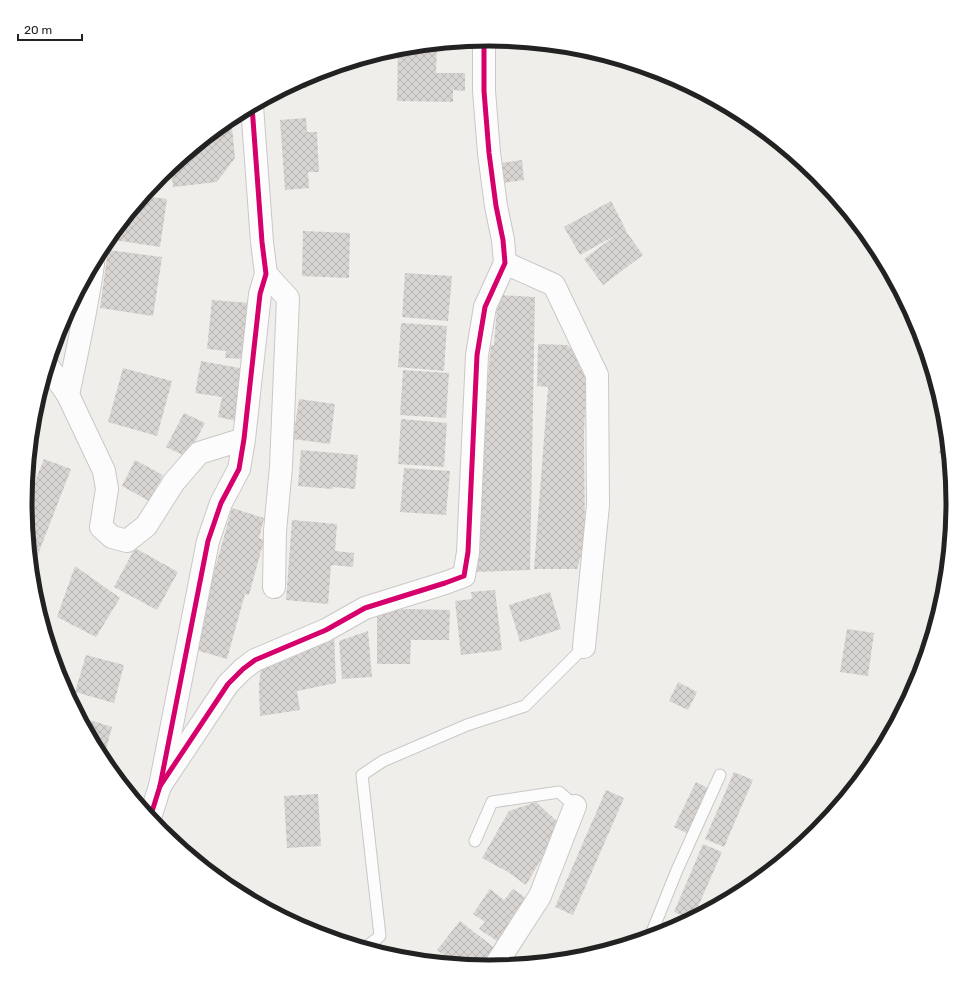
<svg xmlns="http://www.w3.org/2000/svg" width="979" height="1006" font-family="Rubik,sans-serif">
	<defs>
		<pattern id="building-cross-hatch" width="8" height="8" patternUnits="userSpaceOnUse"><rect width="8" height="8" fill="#d7d4d2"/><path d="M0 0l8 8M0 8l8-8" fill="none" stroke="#b8b6b4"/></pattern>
	</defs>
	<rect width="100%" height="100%" fill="#f0eeeb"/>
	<g fill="url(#building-cross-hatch)">
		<path d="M437,44L436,73H465V91L453,90V102L397,101L398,48Z"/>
		<path d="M307,76V88L284,89L298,81Z"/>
		<path d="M231,117L235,158L217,182L173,187L171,166L191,150H196L203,142V140Z"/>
		<path d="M306,118L307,132H317L319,172H308L309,188L285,190L280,120Z"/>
		<path d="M522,160L524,180L502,183L500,163Z"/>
		<path d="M143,196L167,199L160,247L108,239Z"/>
		<path d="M611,201L626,230H625L643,255L603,285L584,259L616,235L580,255L564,227Z"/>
		<path d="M303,231L350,233L349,278L302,276Z"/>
		<path d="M108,250L162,257L153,316L100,308Z"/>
		<path d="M405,273L452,276L448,321L402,317Z"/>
		<path d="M498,295L535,297L530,570L476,572L481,523L483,428L491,345H494Z"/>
		<path d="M212,300L250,303L245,359L225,358L226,351L207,349Z"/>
		<path d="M401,323L447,326L444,371L398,367Z"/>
		<path d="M538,344L567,345L585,361L586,386L584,433L585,541L577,569H534L548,387L537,386Z"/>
		<path d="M201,361L245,369L236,421L218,417L222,397L195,393Z"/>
		<path d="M123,368L172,381L157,436L108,422Z"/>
		<path d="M403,370L449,373L446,418L400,415Z"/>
		<path d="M299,399L335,404L330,444L293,439Z"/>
		<path d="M184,413L205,423L187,457L166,447Z"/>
		<path d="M401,419L447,423L444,467L398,464Z"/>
		<path d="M946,423L949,455L939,453Z"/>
		<path d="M301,450L358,455L355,489L333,487L332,489L298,486Z"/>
		<path d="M44,459L71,469L32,570L25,506Z"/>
		<path d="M135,460L163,475L149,501L122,486Z"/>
		<path d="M404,468L450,471L446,515L400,512Z"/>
		<path d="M232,508L264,518L259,538L264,540L249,595L245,594L227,659L196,650L204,623L200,622Z"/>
		<path d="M292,520L337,524L335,551L354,553L353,567L331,565L328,604L286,600Z"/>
		<path d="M135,548L178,572L157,610L114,587Z"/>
		<path d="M75,566L120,598L96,637L57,617Z"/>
		<path d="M495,590L502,650L461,655L455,601L472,599L471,592Z"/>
		<path d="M550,592L561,629L520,642L509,605Z"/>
		<path d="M409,609L450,610L449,640H411L410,664H377V611Z"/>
		<path d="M847,629L874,633L868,676L840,672Z"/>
		<path d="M368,631L372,677L342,679L339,641Z"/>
		<path d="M334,635L336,683L297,691L300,710L260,716L259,685L261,668Z"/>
		<path d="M86,655L124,665L114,703L75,692Z"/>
		<path d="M678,682L697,692L688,710L669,701Z"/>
		<path d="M80,717L112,727L103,760L88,733Z"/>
		<path d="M734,772L753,780L724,847L705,839Z"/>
		<path d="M696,782L716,792L694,837L674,827Z"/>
		<path d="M606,790L624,798L573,915L555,907Z"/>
		<path d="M318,794L321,846L287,848L284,796Z"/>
		<path d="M536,802L561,825L526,885L508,872L482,858L509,811Z"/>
		<path d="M703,844L722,852L693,918L681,925L684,916L674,912Z"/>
		<path d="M490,889L504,900L513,889L532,902L503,945L479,929L485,922L473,914Z"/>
		<path d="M460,921L496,949L482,967L454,964L455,963L437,950Z"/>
	</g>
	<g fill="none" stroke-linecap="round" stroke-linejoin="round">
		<defs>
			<g id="service">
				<path d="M475,841L492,802L559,792L575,806"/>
				<path d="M650,937L677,870L720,775"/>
				<path d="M365,948L380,936L362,775L383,761L467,725L525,706L584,647"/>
			</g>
			<g id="minor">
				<path d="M505,263L554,285L597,375L598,505L584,647"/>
				<path d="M266,274L288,298L281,467L275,531L274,587"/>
				<path d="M48,366L68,395L104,471L107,489L101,527L112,537L127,541L146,526L174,482L199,453L244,439"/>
				<path d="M68,395C77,352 87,308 93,264"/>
				<path d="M160,786L228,684L243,669L255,660L326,630L365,608L445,583L464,576L468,552L477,355L485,307L505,263L503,240L496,206L489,153L484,91V39"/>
				<path d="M150,818L160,786L208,541L221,503L239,469L244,439L260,294L266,274L262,242L252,106"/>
				<path d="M494,967L502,955L540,896L575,806"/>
			</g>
		</defs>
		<use href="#service" stroke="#c9c8c7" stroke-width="13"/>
		<use href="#minor" stroke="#c9c8c7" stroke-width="24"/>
		<use href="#service" stroke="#fdfcfc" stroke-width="11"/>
		<use href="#minor" stroke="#fdfcfc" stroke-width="22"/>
		<defs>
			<g id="cycleway">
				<path d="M160,786L228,684L243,669L255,660L326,630L365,608L445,583L464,576L468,552L477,355L485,307L505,263L503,240L496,206L489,153L484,91V39"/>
				<path d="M150,818L160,786L208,541L221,503L239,469L244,439L260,294L266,274L262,242L252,106"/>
			</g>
		</defs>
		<use href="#cycleway" stroke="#fff" stroke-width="8"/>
		<use href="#cycleway" stroke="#d6006c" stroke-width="5"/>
	</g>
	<path d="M0 0H979V1006H0ZM32 503a457 457 0 1 1 914 0a457 457 0 1 1-914 0Z" fill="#fff" fill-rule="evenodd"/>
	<path fill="none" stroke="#222" stroke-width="5" d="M32 503a457 457 0 1 1 914 0a457 457 0 1 1-914 0Z"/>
	<path d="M18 34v6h64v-6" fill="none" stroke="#222222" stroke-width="2"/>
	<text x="24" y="34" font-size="12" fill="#222222" stroke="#ffffff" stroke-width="3" paint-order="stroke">20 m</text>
</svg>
